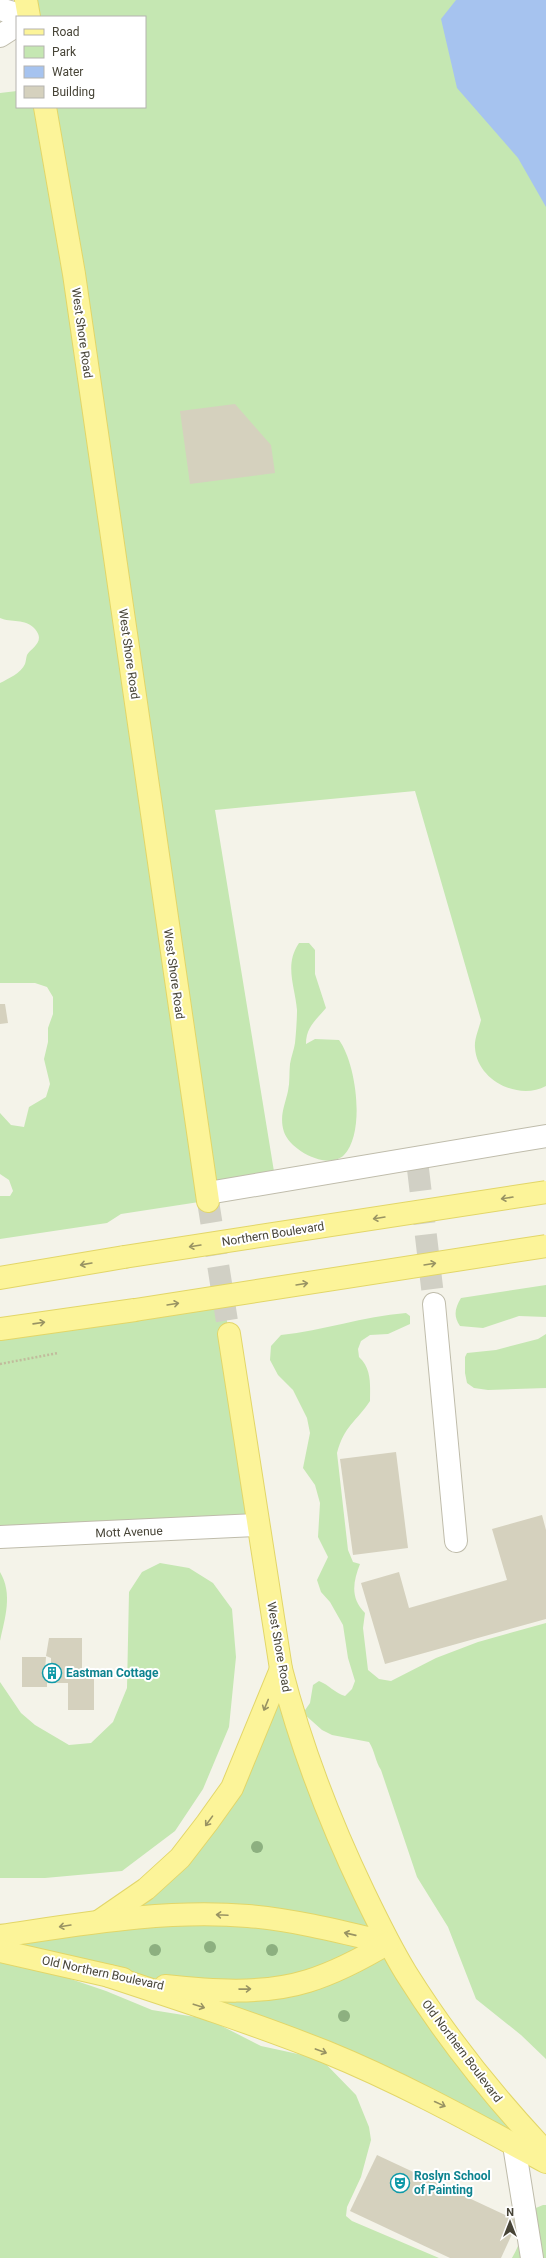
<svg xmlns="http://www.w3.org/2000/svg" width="546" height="2258" font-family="Roboto,sans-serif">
	<rect width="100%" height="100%" fill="#f4f3e9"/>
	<g fill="#c5e7b2">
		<path d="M26,0H546V1086C518,1101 477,1080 475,1048C474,1039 479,1029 481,1020L415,791L215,810L277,1190L121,1214L107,1223L0,1239V1196H10L13,1191L9,1180L0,1174V1113L11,1125L24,1127L29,1107L46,1097L50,1084L44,1059L48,1042V1028L53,1014V997L47,987L35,983H0V683C8,679 21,673 25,664C26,661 26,658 27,655C31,648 46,642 35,629C25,618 11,623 0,618V93L17,91V107H145V17H29Z"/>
		<path d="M299,943H309L315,950V974L326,1008C316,1020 306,1027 306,1044L315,1039L339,1040C356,1063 366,1132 344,1155C328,1171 290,1150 284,1132C279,1116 285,1105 288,1091C290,1082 289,1073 290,1064C291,1057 294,1050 295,1043C296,1035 297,1018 297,1010C295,986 284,965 299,943Z"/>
		<path d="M546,1285V1317L519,1316L483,1328L460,1326C453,1316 455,1308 461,1298Z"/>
		<path d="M223,1295L258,1525L0,1536V1329Z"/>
		<path d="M406,1313L410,1316V1324L388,1334L370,1335L361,1341L358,1349L359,1357C372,1369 370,1385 370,1401C356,1422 344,1426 337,1453L348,1550L353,1562L360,1564C353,1582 350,1598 365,1613L363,1628L368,1670L379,1679L391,1681L436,1658L478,1642L546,1623V2059L521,2035L476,1999L448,1927L417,1877L381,1770C375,1761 375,1751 369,1742L332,1735L322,1730L303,1713L310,1703L313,1685L319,1681C329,1685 335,1693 345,1696L352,1689L355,1681L348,1658L343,1625L330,1602L321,1592L317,1580L328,1557L318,1537L320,1503L315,1485L303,1468L310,1433L307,1418L293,1390L278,1375L270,1360L271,1346L281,1335C323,1331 363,1316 406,1313Z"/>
		<path d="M546,1334V1388L488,1390L474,1388L467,1383L465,1373V1357L467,1353L496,1350L538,1339Z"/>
		<path d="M160,1563L189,1568L213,1583L232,1609L236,1657L229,1727L203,1789L175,1831L122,1871L45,1878H0V1682L21,1713L35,1725L69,1745L91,1743L113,1722L127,1688L129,1592L142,1572Z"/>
		<path d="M0,1572C13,1594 5,1618 0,1641Z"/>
		<path d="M281,1669L390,1944L546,2154L327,2053L0,1951V1936L99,1920L207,1823Z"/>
		<path d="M0,1955L106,1991L152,2010L208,2019L261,2046L321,2059L356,2095L369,2127L371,2140L361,2177L347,2207L346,2216L352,2221L439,2258H0Z"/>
		<path d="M543,2205H546V2258H512C521,2243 524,2226 531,2210Z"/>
	</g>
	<path fill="#a6c3ef" d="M456,0H546V207L518,158L457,88L441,19Z"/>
	<g fill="#d5d1be">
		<path d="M235,404L271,445L275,473L190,484L180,411Z"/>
		<path d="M0,1004H5L8,1023L0,1024Z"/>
		<path d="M396,1452L408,1548L353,1555L340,1459Z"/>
		<path d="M542,1515L546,1530V1619L385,1664L361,1583L399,1572L409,1608L507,1580L492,1529Z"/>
		<path d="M49,1638H82V1676H94V1710H68V1683H47V1687H22V1657H46L45,1670H51V1658L46,1656Z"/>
		<path d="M377,2155L518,2221L501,2258H450L350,2211Z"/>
	</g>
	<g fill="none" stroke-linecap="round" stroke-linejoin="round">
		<path stroke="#d1d0c5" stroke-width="22" stroke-dasharray="22 11" stroke-linecap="butt" d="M418,1169L434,1304"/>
		<path stroke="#d1d0c5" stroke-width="22" stroke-dasharray="22 11" stroke-linecap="butt" d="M208,1201L229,1334"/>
		<defs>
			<g id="minor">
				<path d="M0,9L27,17"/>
				<path d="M0,36L17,25"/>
				<path d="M208,1193L546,1136"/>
				<path d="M434,1304L456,1541"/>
				<path d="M0,1537L258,1525"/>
				<path d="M514,2145L532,2258"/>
			</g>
			<g id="major">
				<path d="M26,0L29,17"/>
				<path d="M45,107L74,274L208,1201"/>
				<path d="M0,1278L124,1257"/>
				<path d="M0,1329L135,1310"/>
				<path d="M229,1334L281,1669C301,1747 329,1820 364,1893C377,1920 390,1947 406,1973C446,2037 494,2097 546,2152"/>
				<path d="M101,1920L146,1889L180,1858L207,1823L232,1788L281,1669"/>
				<path d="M0,1936C82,1924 165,1909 248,1916C295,1920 342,1932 388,1943"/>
				<path d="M0,1951L123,1979"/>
				<path d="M109,1976C182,2000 255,2024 326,2052C402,2083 474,2123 546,2162"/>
				<path d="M165,1986C211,1991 263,1995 308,1981C337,1972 363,1958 388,1943"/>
			</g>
		</defs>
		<use href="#minor" stroke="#bfbcab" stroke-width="24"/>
		<use href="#major" stroke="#e2d668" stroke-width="24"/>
		<path stroke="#c1bb9c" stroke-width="2.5" stroke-dasharray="2 2" stroke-linecap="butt" d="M0,1364L58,1353"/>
		<use href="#minor" stroke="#fff" stroke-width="22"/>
		<use href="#major" stroke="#fcf499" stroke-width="22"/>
		<defs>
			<g id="major-bridge">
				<path d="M124,1257L546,1192"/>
				<path d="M135,1310L546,1246"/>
			</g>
		</defs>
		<use href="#major-bridge" stroke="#e2d668" stroke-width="24" stroke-linecap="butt"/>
		<use href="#major-bridge" stroke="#fcf499" stroke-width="22"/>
	</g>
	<g fill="#8db080">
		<circle cx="257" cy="1847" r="6"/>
		<circle cx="210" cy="1947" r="6"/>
		<circle cx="155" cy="1950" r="6"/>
		<circle cx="272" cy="1950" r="6"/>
		<circle cx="344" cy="2016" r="6"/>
	</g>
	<defs><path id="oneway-shaft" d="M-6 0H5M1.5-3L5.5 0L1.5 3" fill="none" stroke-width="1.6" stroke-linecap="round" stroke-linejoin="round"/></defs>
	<g stroke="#989363">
		<use href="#oneway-shaft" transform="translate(507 1198) rotate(171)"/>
		<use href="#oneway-shaft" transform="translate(379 1218) rotate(171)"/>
		<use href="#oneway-shaft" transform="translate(195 1246) rotate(171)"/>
		<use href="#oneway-shaft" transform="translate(86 1264) rotate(170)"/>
		<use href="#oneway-shaft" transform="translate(430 1264) rotate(-9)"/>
		<use href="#oneway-shaft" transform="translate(302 1284) rotate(-9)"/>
		<use href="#oneway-shaft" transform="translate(173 1304) rotate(-9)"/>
		<use href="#oneway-shaft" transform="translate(39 1323) rotate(-8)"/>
		<use href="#oneway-shaft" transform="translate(266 1705) rotate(112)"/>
		<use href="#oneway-shaft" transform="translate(209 1821) rotate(126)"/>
		<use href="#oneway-shaft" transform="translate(222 1915) rotate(-177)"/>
		<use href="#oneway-shaft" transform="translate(65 1926) rotate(171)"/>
		<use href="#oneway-shaft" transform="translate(350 1934) rotate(-167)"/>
		<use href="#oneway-shaft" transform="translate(245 1989) rotate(-1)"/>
		<use href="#oneway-shaft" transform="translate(199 2006) rotate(18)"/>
		<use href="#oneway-shaft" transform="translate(321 2051) rotate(20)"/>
		<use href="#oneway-shaft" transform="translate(440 2104) rotate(25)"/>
	</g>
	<defs>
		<symbol id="building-ring" viewBox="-11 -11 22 22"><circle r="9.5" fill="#fff" stroke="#0f9aa8" stroke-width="1.5"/><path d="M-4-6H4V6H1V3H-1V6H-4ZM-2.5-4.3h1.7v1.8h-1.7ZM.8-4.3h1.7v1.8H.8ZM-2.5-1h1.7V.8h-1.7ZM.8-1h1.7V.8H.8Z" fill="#0f9aa8"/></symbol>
		<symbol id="theatre-ring" viewBox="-11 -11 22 22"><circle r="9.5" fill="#fff" stroke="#0f9aa8" stroke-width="1.5"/><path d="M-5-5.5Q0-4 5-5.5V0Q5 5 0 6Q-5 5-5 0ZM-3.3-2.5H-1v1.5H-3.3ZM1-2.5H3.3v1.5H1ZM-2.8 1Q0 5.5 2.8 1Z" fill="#0f9aa8"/></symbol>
	</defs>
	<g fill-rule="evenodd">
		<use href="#building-ring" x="41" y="1662" width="22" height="22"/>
		<use href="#theatre-ring" x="389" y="2172" width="22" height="22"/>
	</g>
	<g text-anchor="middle" stroke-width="4" stroke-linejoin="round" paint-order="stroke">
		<g font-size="12" fill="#474437" stroke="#fff">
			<text transform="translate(82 333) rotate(82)" y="4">West Shore Road</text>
			<text transform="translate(129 654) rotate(82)" y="4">West Shore Road</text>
			<text transform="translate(174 974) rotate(82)" y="4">West Shore Road</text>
			<text transform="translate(273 1234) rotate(-9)" y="4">Northern Boulevard</text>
			<text transform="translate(129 1532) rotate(-2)" y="4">Mott Avenue</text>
			<text transform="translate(279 1647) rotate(80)" y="4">West Shore Road</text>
			<text transform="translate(103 1973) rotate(12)" y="4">Old Northern Boulevard</text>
			<text transform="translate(462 2051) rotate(53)" y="4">Old Northern Boulevard</text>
		</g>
		<g font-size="12" font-weight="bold" fill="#0d838f" stroke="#fff" text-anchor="start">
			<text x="66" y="1677">Eastman Cottage</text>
			<text x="414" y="2180">Roslyn School<tspan x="414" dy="14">of Painting</tspan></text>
		</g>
	</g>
	<rect x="16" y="16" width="130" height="92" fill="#ffffff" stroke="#b5b4af"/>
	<rect x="24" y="29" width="20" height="6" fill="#fcf499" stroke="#b5b4af"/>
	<text x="52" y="36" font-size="12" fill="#474437">Road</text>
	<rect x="24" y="46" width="20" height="12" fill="#c5e7b2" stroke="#b5b4af"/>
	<text x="52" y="56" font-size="12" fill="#474437">Park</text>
	<rect x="24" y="66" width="20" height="12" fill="#a6c3ef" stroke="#b5b4af"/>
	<text x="52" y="76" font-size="12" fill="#474437">Water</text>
	<rect x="24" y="86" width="20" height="12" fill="#d5d1be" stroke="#b5b4af"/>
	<text x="52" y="96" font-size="12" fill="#474437">Building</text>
	<g transform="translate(510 2222)" stroke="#ffffff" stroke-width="3" paint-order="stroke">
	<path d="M0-3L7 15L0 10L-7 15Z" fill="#474437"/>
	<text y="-6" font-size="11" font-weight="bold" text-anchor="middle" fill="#474437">N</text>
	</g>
</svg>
